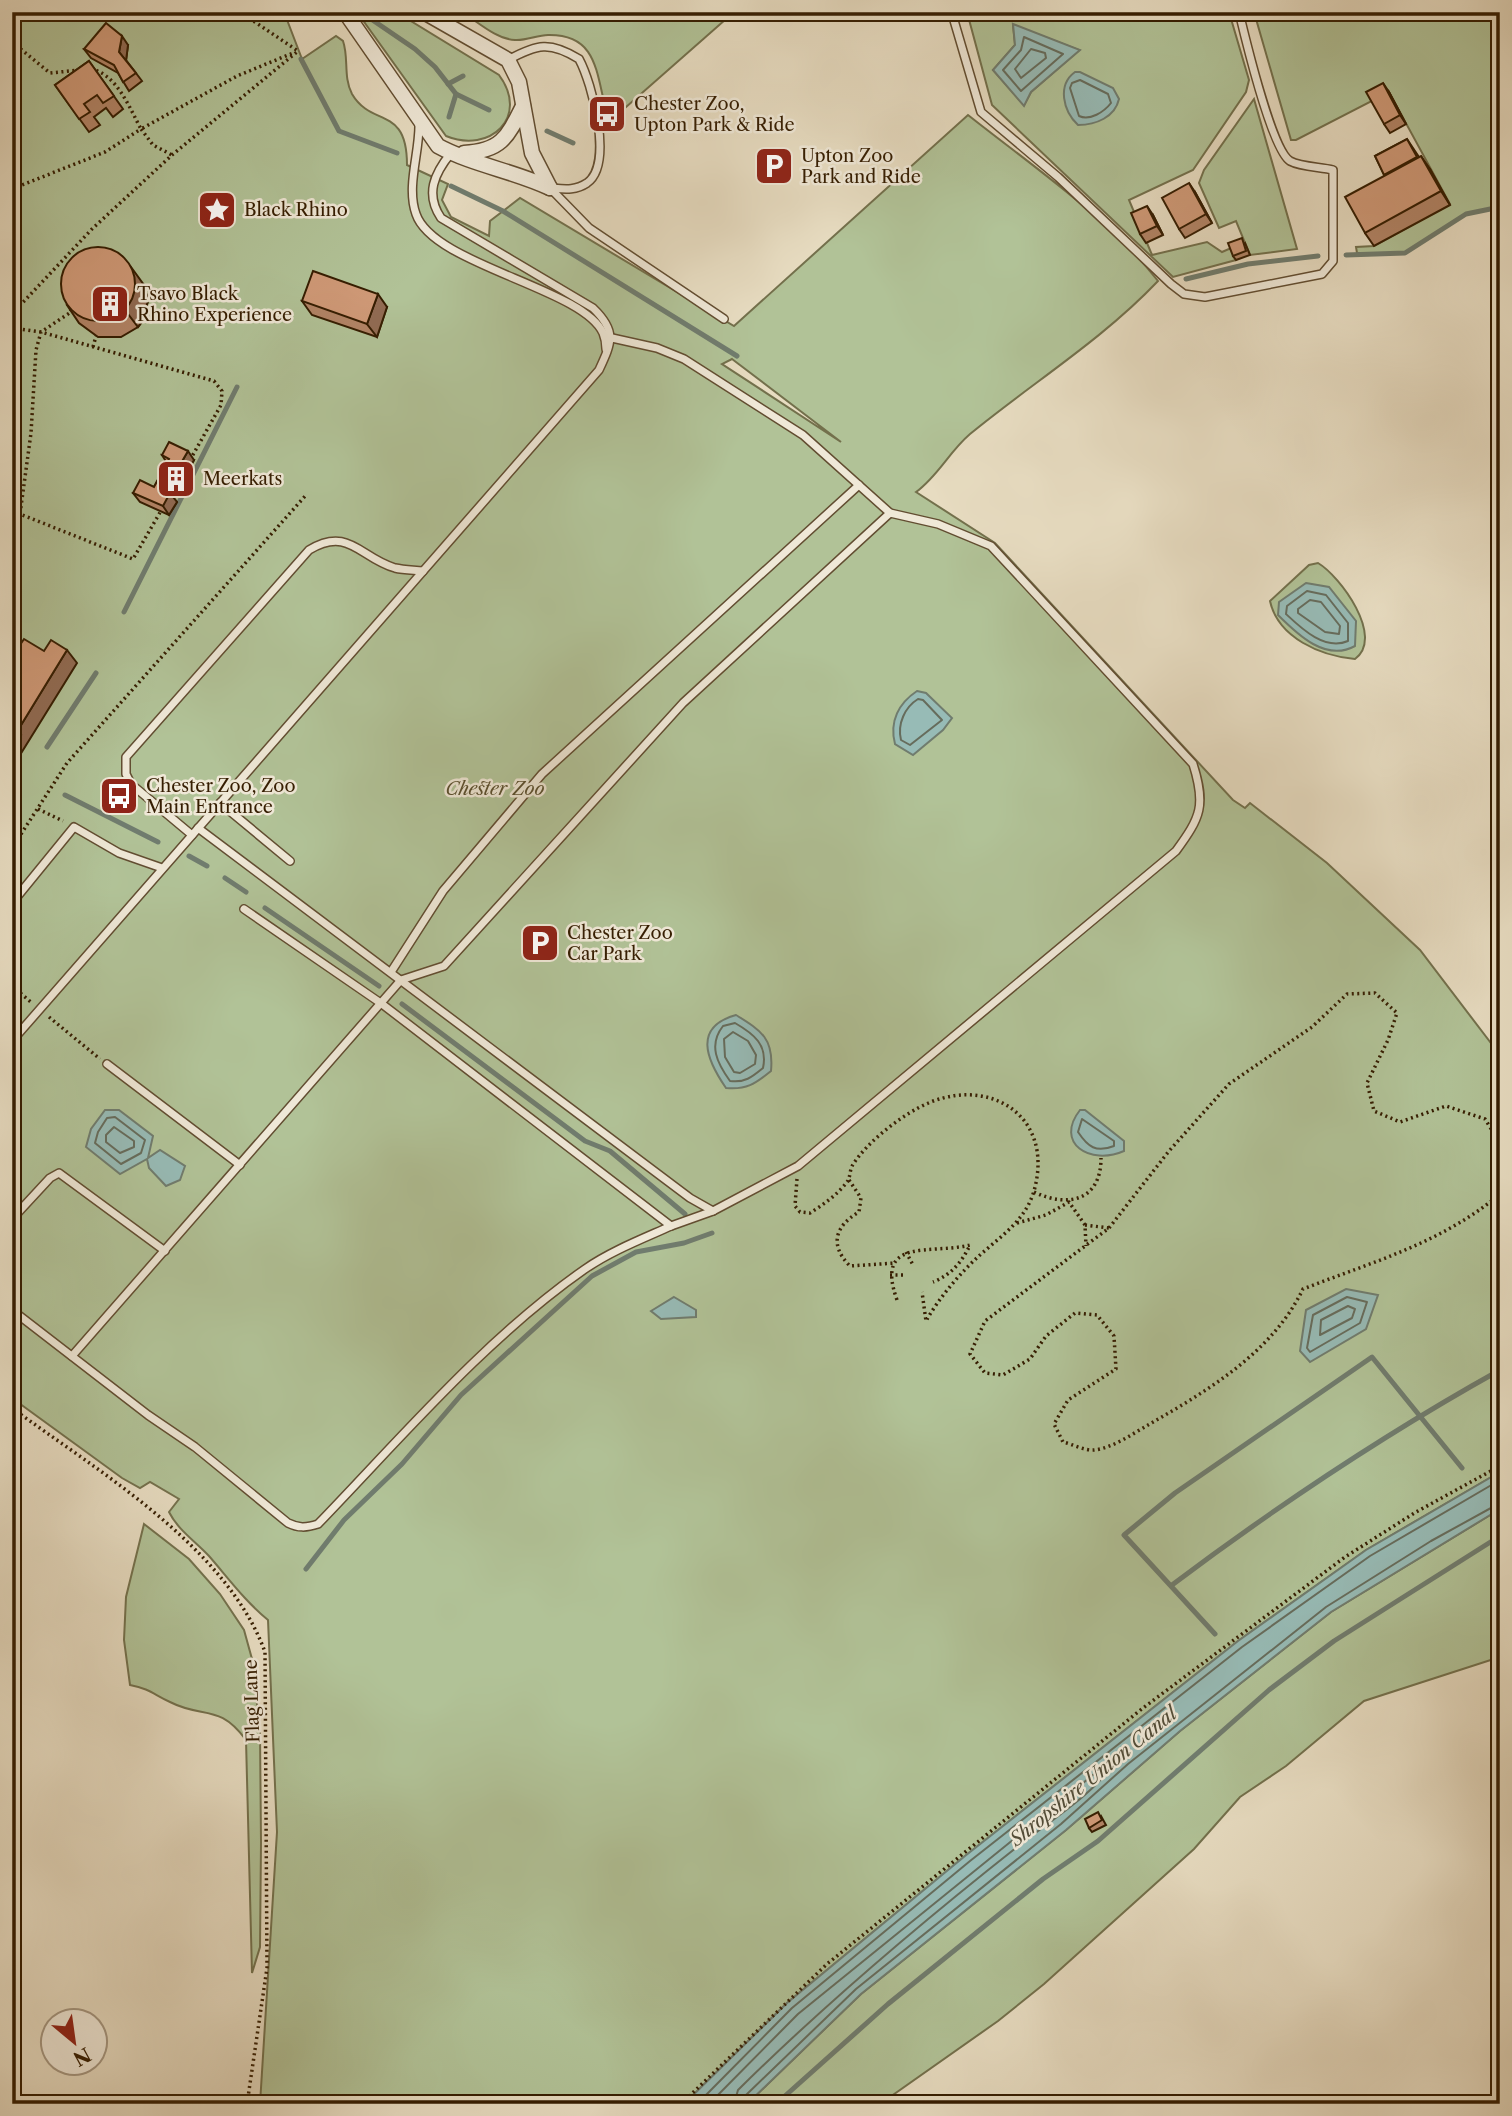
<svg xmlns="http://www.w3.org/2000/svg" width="1512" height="2116" font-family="'Libre Caslon Text',serif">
	<rect width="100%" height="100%" fill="#e7dcc1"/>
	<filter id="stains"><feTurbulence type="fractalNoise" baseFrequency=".00286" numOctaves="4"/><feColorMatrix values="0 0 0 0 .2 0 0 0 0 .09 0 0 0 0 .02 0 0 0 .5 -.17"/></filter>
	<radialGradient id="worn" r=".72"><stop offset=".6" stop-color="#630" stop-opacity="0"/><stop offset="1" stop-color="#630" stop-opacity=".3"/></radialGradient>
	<g fill="#b1c297" stroke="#73704c" stroke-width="2" fill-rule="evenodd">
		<path d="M12,12H284L302,59L336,36L343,41C349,58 343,77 352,94C372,128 407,105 407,165L448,184L442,200L451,217L489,236L490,221L520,198L734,326L968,115C1031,165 1109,218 1158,281C1102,340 1032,383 970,434C949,452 938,476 916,492L995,543L1233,800L1245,808L1250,803L1327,863L1420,950L1500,1055V1472L1366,1550L1238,1641L965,1856L787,2003L684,2104H260L277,1832L268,1620C245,1601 229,1579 209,1556C195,1541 178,1530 169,1512L179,1499L150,1482L140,1488L122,1478L12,1398ZM732,359L841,442L722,364Z"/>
		<path d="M357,12H396L499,75C530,117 490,154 446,136Z"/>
		<path d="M462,12H734L617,115L605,106C596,69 595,34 548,35C537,35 526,41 515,40C496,39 478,22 462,12Z"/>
		<path d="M967,12L1030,15L1031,12H1229L1249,80L1246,92L1193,170L1129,200L1152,255L1207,242L1222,252L1231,248L1236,260L1173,277L992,105ZM1013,25L1079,50L1031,92L1024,105L993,70L1015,45Z"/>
		<path d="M1254,12H1500V207L1466,214L1405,253H1357L1356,247L1374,246L1450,204L1389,92L1296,140H1291Z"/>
		<path d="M1254,99L1297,249L1250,255L1236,221L1219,228L1199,183L1204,170Z"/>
		<path d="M1318,563C1340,576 1385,637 1355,659C1321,656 1278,638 1270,601L1309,565Z"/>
		<path d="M1500,1509V1657L1364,1701L1286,1766L1240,1797L1194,1849L1044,1984L998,2021L880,2104H747L861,1994L1066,1830L1180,1731L1331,1612Z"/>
		<path d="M144,1524L189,1559L220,1594L244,1630L252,1659L260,1731L261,1842L260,1947L252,1973L246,1740C219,1703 203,1719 170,1702C153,1694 150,1689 130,1685L124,1640L126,1597Z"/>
	</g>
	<g fill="#97bbb6" stroke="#707c6e" stroke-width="2">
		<path d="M1013,24L1080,50L1031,92L1024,106L993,70L1015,45Z"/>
		<path d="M1075,72H1080L1113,88L1119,99C1115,117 1096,125 1078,125C1063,111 1057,85 1075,72Z"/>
		<path d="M1306,583L1329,587L1356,621L1355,646C1326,662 1298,635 1278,615L1279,602Z"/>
		<path d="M917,691L926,693L952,718L943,730L913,755L895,744C889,721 899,703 917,691Z"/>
		<path d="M736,1015C762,1031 774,1039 771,1071C755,1084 746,1090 726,1088C706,1059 693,1027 736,1015Z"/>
		<path d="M105,1110H119L153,1136L148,1158L160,1150L185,1166L180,1180L166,1186L149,1168L147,1159L120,1174L86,1147L91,1129Z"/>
		<path d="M1080,1110H1085L1124,1141V1151C1090,1166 1054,1143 1080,1110Z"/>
		<path d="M1346,1289L1378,1295L1366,1329L1310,1362L1300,1351L1306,1310Z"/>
		<path d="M674,1297L696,1310V1317L661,1319L651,1311Z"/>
		<path d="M1500,1472V1509L1331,1612L1180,1731L1066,1830L861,1994L747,2104H684L787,2003L965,1856L1238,1641L1366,1550Z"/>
	</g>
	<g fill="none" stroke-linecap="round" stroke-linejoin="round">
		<g stroke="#666c5c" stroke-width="2">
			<path d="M1024,37L1063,54L1021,91L1003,70L1021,50Z"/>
			<path d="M1031,49L1045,53L1046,58L1021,78L1015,69Z"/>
			<path d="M1080,80L1108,94L1111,103C1104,112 1090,121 1079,116L1070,88L1072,83Z"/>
			<path d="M1307,591L1326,595L1348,623V641C1325,651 1302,629 1286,614L1287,606Z"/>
			<path d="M1310,600L1321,602L1340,626L1339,634L1325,632L1298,613V609Z"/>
			<path d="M918,699L923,700L942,720L910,745L901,740C897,724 905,707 918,699Z"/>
			<path d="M735,1023C754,1034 768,1045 763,1068C752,1077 745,1083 730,1081C717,1063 708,1045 723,1026Z"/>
			<path d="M733,1032L748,1041L756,1055L755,1064L740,1073L734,1072L725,1057L724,1039Z"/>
			<path d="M115,1117L145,1140L141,1153L121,1164L95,1143L98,1132L107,1118Z"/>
			<path d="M1082,1119L1114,1141V1146C1096,1153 1088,1147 1078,1132Z"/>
			<path d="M114,1127L134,1141V1147L120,1153L106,1142V1135Z"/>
			<path d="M1347,1297L1367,1302L1360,1323L1310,1352L1307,1348L1313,1315Z"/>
			<path d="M1348,1306L1355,1309L1352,1318L1320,1335L1321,1320Z"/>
			<path d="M693,2104L706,2095L792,2008L970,1861L1242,1647L1370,1556L1500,1480"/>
			<path d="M709,2104L798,2014L1104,1766L1108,1767C1108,1783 1038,1830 1022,1843C923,1921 828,2001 738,2090L734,2104"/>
			<path d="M743,2104L745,2096L856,1989L1061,1824L1128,1764L1326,1607L1431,1541L1500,1503"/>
		</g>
		<g stroke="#707c6e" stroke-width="5">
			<path d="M371,19L415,49L435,67L456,94L489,110"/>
			<path d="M301,59L339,131L397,153"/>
			<path d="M448,84L463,76"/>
			<path d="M449,117L456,94"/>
			<path d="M547,131L573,143"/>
			<path d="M451,186L503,211L737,356"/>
			<path d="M1346,255L1405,253L1466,214L1500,207"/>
			<path d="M1186,279L1248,264L1318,256"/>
			<path d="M124,612L237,387"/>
			<path d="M47,747L96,673"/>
			<path d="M65,795L158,842"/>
			<path d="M189,856L207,866"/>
			<path d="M225,878L246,892"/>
			<path d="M265,908L379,986"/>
			<path d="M402,1004L585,1141L610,1151L685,1214"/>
			<path d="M306,1569L344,1520L402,1464L461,1395L592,1276L636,1252L684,1243L712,1233"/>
			<path d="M1172,1585C1277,1506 1385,1434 1500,1370"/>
			<path d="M1215,1634L1124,1535L1175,1493L1372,1357L1462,1468"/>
			<path d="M776,2104L888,2004L1043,1879L1098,1841L1269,1690L1334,1641L1500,1536"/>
		</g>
		<defs>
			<g id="service">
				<path d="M948,12L953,17L981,112L1058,177L1171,284L1184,294L1205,297L1322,274L1333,261V170C1321,167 1301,167 1290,161C1272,150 1245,37 1239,12"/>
				<path d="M508,60C537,44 550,41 579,59C592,83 614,164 587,183C575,191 564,189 550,188"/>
				<path d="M419,123C420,152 406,186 416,214C433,265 583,288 603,333C605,338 606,345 606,349"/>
				<path d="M551,189L589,228L724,319"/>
				<path d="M220,803L290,861"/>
				<path d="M198,828L690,1198L713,1211L798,1166L1176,851C1201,817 1206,805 1193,764L991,546L938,524L890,513L803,435L684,359L657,348L612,338"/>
				<path d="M192,835L131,784L126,774V757L309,550C349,526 360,558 395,568C404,570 414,570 423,571"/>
				<path d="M12,903L74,827L119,853L162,868"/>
				<path d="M244,909L382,1004L671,1226L713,1211"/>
				<path d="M391,972L443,891L542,774L859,485"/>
				<path d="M12,1041L599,370C612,342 617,331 593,308L441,218C425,194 434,174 451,153"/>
				<path d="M107,1064L240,1165"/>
				<path d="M12,1219L50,1178L59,1173L165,1251"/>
				<path d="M12,1310L148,1415L195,1447L288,1523C298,1528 306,1528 318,1524C402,1437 485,1339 585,1269C611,1251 642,1239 671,1226"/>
				<path d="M72,1356L401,980L444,966L683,703L890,513"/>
			</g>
			<g id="minor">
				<path d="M345,12L438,146C473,165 514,171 550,188"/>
				<path d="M424,12L508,60L519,82L532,153L550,188"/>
				<path d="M464,153C501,151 507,138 523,106"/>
			</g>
		</defs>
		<use href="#service" stroke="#624d31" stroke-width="10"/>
		<use href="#minor" stroke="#624d31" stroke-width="17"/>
		<g stroke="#351d01" stroke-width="3.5" stroke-dasharray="2 3.5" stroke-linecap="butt">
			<path d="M240,12L298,51"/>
			<path d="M12,42L50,73L80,70"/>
			<path d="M91,69C117,74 130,109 141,129L237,76L293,53"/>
			<path d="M12,189L105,152L141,129L153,145L172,155"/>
			<path d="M71,309V312L41,332L36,350L31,433L20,514L133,559L162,509"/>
			<path d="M12,314L92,229L172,155L298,51"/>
			<path d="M12,328L41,332L214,381L222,391L221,405L190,460"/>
			<path d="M93,347L96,336"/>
			<path d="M38,809L63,821"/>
			<path d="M12,848L67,763L307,494"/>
			<path d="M12,986L32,1003"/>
			<path d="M49,1017L100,1059"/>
			<path d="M1500,1143L1485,1119L1446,1106L1400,1122L1374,1111L1367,1083L1388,1040L1397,1013L1375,993L1347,994L1312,1027L1229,1084L1169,1151L1109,1228L985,1321L970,1354L985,1373L1003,1375L1030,1359L1046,1336L1075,1313L1097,1315L1114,1336L1116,1369L1068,1400L1054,1424L1063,1442C1072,1444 1085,1451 1094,1450C1113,1448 1132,1434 1148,1425C1207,1391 1272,1353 1303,1289C1372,1262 1442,1243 1500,1194"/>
			<path d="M797,1179L795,1206L800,1212L810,1213C823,1205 838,1194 847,1182C851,1177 849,1169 854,1163C868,1142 896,1120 918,1108C984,1072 1056,1113 1034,1191C1025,1221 1001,1236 980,1255C960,1273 939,1298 926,1321L922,1292"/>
			<path d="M849,1180L861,1198L859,1212C835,1226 829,1245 850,1266L895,1263"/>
			<path d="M1034,1192C1068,1208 1101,1201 1101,1158"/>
			<path d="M1017,1223L1046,1215L1069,1202L1085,1225L1086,1246"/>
			<path d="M1085,1225L1109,1228"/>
			<path d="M906,1252L913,1265"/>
			<path d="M890,1275H906"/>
			<path d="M897,1300C874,1236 931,1255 970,1245C962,1262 951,1275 933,1282"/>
			<path d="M12,1408C99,1472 227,1547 265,1652L267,1968L247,2104"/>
			<path d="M681,2104L827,1964L1143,1708L1345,1557L1416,1512L1500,1466"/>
		</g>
		<use href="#service" stroke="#efe8d7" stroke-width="7"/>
		<use href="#minor" stroke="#efe8d7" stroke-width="14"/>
	</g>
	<g fill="#b28466" stroke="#351d01" stroke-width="2">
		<path d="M128,45L126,60L142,81L129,91L118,73L91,58L84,49Z"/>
		<path d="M89,61L123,109L113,117L106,108L94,117L100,125L89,132L55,85Z"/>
		<path d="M1389,92L1406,124L1390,133L1384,124Z"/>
		<path d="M1407,139L1419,157L1430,169L1450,205L1374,246L1365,233L1385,176L1375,156Z"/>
		<path d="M1195,192L1212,223L1185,238L1179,229Z"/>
		<path d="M1153,215L1163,235L1146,243L1140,234Z"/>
		<path d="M1245,243L1250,255L1236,260L1233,256Z"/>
		<path d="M144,285L148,300L144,319L138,327L121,337H98L79,323L67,305Z"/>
		<path d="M302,301L387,307L377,337L312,315Z"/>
		<path d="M162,455L194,460L173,497L177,502L169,515L140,502L133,493L154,487L167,463Z"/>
		<path d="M1101,1816L1106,1825L1092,1832L1089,1828Z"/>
	</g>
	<g fill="#916b53" stroke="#351d01" stroke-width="2">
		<path d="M122,36L128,45L126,61L119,52Z"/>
		<path d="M1383,83L1389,92L1406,124L1400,115Z"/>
		<path d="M1421,156L1430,169L1450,205L1441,191Z"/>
		<path d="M1189,183L1195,192L1212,223L1206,214Z"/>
		<path d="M1147,206L1153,215L1163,235L1157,226Z"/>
		<path d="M131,267L144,285L148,300L144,319L138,327L125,310Z"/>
		<path d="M378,294L387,307L377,337L367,324Z"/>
		<path d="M188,451L194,460L173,497L177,502L169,515L163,506L165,491Z"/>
		<path d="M67,650L77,663L15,763L12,758V749L21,735L18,730Z"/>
	</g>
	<g fill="#cf9977" stroke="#351d01" stroke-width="2">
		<path d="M106,23L122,36L119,52L136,73L123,82L114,65L84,49Z"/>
		<path d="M89,61L114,96L103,103L97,95L84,104L90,112L79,119L55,85Z"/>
		<path d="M1383,83L1400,115L1384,124L1366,92Z"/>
		<path d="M1407,139L1417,157L1384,175L1375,156Z"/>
		<path d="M1421,156L1441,191L1365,233L1345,197Z"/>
		<path d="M1189,183L1206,214L1179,229L1162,198Z"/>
		<path d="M1147,206L1157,226L1140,234L1131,213Z"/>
		<path d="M1242,238L1246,251L1233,256L1228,243Z"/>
		<circle cx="98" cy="284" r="37"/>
		<path d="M313,271L378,294L367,324L302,301Z"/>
		<path d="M169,442L188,451L165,491L170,493L163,506L133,493L140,480L154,487L169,459L162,455Z"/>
		<path d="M24,639L44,651L51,640L67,650L18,730L12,727V657Z"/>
		<path d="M12,729L21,735L12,749Z"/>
		<path d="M1098,1812L1102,1820L1089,1828L1085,1819Z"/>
	</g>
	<defs>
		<symbol id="bus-square" viewBox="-11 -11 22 22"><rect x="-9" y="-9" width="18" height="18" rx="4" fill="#8f2418" stroke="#efe8d7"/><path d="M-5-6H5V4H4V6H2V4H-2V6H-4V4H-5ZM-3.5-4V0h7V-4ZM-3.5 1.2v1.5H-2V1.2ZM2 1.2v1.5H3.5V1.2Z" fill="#fff"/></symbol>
		<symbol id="parking-square" viewBox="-11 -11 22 22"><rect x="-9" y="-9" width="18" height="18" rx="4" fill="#8f2418" stroke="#efe8d7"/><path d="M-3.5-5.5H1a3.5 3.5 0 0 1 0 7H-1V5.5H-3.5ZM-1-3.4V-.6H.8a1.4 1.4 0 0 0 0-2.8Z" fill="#fff"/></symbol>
		<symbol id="sight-square" viewBox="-11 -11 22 22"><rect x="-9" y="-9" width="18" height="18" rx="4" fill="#8f2418" stroke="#efe8d7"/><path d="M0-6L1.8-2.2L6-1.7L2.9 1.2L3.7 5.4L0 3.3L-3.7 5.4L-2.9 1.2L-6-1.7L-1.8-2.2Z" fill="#fff"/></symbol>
		<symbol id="building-square" viewBox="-11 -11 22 22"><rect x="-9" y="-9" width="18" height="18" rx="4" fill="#8f2418" stroke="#efe8d7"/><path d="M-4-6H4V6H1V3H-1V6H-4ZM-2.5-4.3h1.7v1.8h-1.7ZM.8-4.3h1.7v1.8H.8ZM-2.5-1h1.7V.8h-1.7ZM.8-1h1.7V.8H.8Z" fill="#fff"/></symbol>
	</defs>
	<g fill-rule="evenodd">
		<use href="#bus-square" x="585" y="92" width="44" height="44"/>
		<use href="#parking-square" x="752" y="144" width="44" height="44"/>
		<use href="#sight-square" x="195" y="188" width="44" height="44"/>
		<use href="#building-square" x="88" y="282" width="44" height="44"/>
		<use href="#building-square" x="154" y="457" width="44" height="44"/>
		<use href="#bus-square" x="97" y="774" width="44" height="44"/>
		<use href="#parking-square" x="518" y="921" width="44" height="44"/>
	</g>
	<g text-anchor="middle" stroke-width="5" stroke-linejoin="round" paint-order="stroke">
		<g font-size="18" fill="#351d01" stroke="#efe8d7" text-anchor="start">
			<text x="634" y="110">Chester Zoo,<tspan x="634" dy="21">Upton Park &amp; Ride</tspan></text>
			<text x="801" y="162">Upton Zoo<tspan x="801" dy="21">Park and Ride</tspan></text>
			<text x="244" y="216">Black Rhino</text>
			<text x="137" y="300">Tsavo Black<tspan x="137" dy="21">Rhino Experience</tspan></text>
			<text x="203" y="485">Meerkats</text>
			<text x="146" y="792">Chester Zoo, Zoo<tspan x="146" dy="21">Main Entrance</tspan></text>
			<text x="567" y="939">Chester Zoo<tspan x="567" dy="21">Car Park</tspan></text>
		</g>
		<g font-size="18" font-style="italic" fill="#5a4f2e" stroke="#efe8d7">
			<text x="495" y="795">Chester Zoo</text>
		</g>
		<g font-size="18" fill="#351d01" stroke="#efe8d7">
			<text transform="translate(252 1701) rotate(-92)" y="6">Flag Lane</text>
		</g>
		<g font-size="19" font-style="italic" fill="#524c37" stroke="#efe8d7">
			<text transform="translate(1093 1776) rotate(-39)" y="7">Shropshire Union Canal</text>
		</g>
	</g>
	<rect width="1512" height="2116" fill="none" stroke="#e7dcc1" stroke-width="42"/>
	<rect x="14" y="14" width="1484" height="2088" fill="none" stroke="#351d01" stroke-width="3.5"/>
	<rect x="21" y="21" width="1470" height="2074" fill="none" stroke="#351d01" stroke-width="2"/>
	<g transform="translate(74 2042) rotate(151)"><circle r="33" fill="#efe8d7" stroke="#a59781" stroke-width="2"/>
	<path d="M0-5L12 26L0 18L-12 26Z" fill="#8f2418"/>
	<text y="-10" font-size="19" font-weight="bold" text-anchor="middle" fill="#351d01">N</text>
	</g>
	<rect width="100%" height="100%" filter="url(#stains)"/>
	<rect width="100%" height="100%" fill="url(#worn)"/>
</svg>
